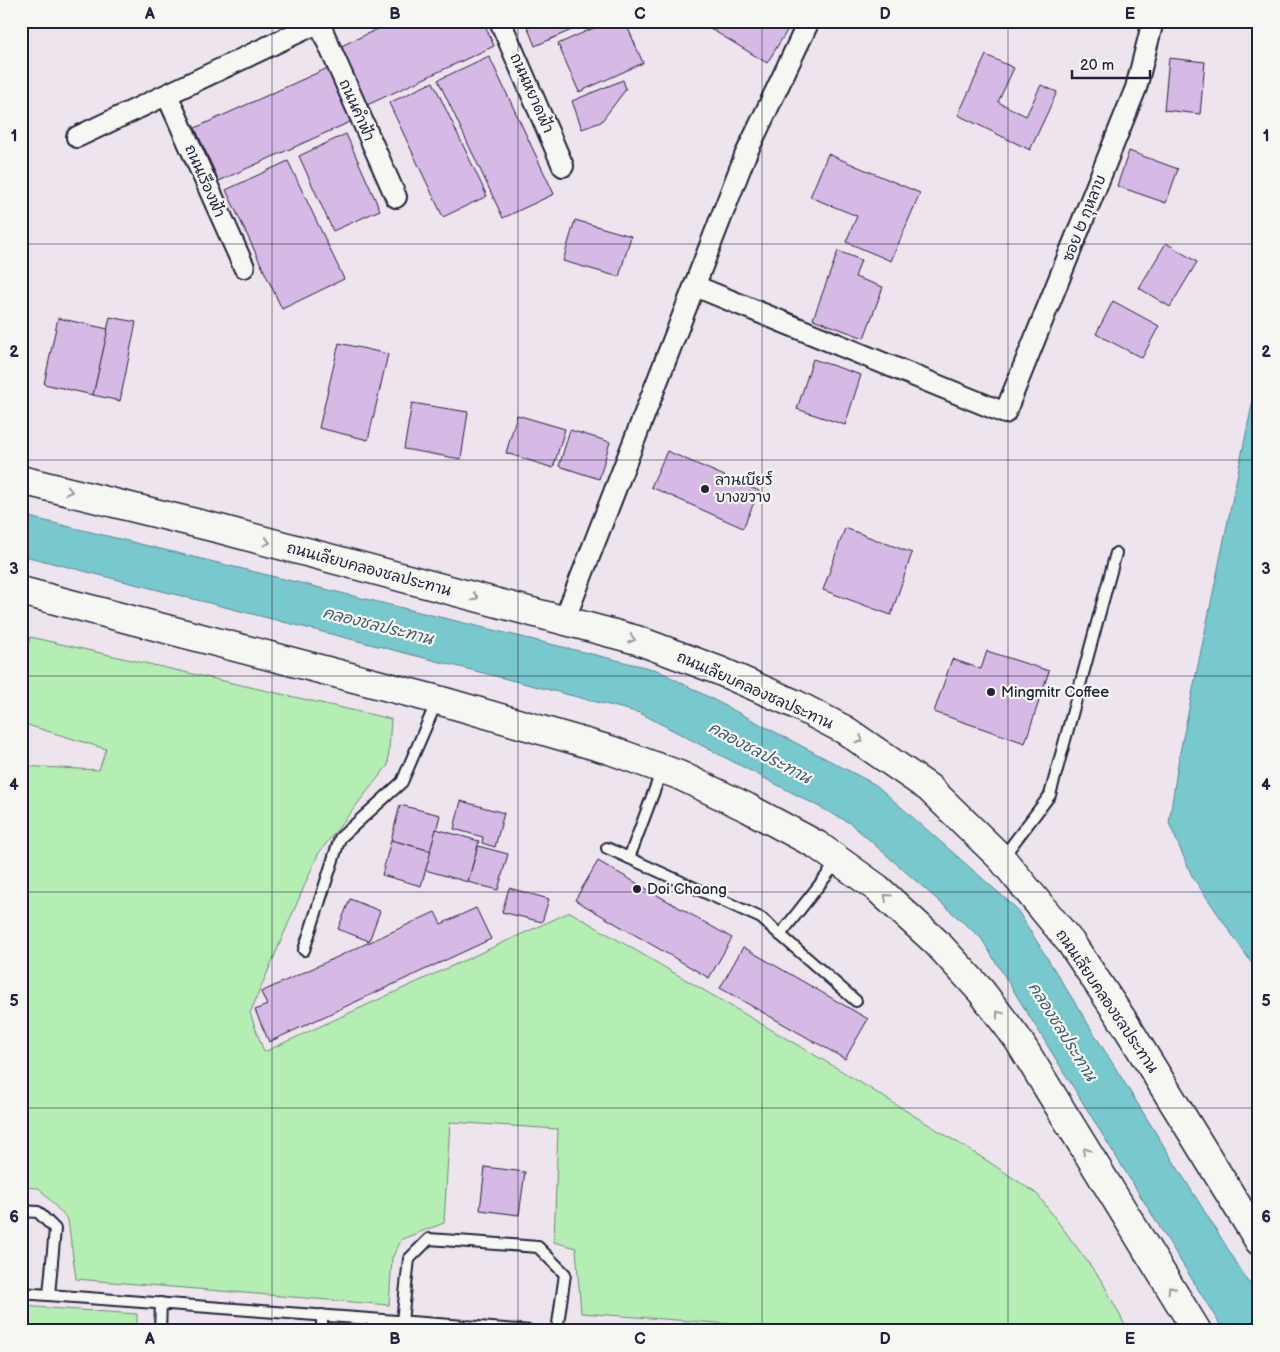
<svg xmlns="http://www.w3.org/2000/svg" width="1280" height="1352" font-family="'Balsamiq Sans','Playpen Sans Thai',sans-serif">
	<rect width="100%" height="100%" fill="#ede4ee"/>
	<filter id="ink" filterUnits="userSpaceOnUse"><feTurbulence type="fractalNoise" baseFrequency=".02" numOctaves="2"/><feDisplacementMap in="SourceGraphic" scale="10" xChannelSelector="R" yChannelSelector="G"/><feConvolveMatrix kernelMatrix="1 2 1 2 8 2 1 2 1" color-interpolation-filters="sRGB"/></filter>
	<g filter="url(#ink)">
		<g fill="#b4eeb2" stroke="#6b8876">
			<path d="M30,637L391,719L388,765L318,854L250,1013L264,1052L570,912L835,1067L986,1160L1037,1194L1102,1281L1128,1331H826L581,1313L576,1248L554,1242L558,1129L450,1122L444,1223L402,1239L392,1258L389,1305L76,1279L68,1220L39,1188L21,1187V766L99,770L106,749L21,723V673Z"/>
			<path d="M21,1306L137,1314V1331H21Z"/>
		</g>
		<g fill="#78c9ce" stroke="#568693">
			<path d="M1259,371V974L1192,876L1169,823L1179,757Z"/>
			<path d="M21,515L657,670L876,785L1016,908L1259,1299V1331H1224L981,938L850,823L640,713L21,555Z"/>
		</g>
		<g fill="#d7b9e6" stroke="#22223b">
			<path d="M395,21H483L494,46L365,106L337,48Z"/>
			<path d="M525,21H592L535,46Z"/>
			<path d="M609,21H625L643,63L579,92L558,44Z"/>
			<path d="M698,21H793L767,63Z"/>
			<path d="M986,55L1014,68L998,102L1026,116L1041,85L1057,92L1030,150L958,115Z"/>
			<path d="M489,56L554,194L503,218L438,80Z"/>
			<path d="M1169,58L1205,62L1200,114L1164,110Z"/>
			<path d="M328,68L352,121L219,181L195,128Z"/>
			<path d="M623,80L626,89L601,122L582,129L572,101Z"/>
			<path d="M433,82L487,196L443,217L389,103Z"/>
			<path d="M346,134L380,210L333,231L299,156Z"/>
			<path d="M1129,151L1178,169L1166,203L1117,186Z"/>
			<path d="M828,154L920,193L891,261L846,242L857,216L810,197Z"/>
			<path d="M288,161L344,279L282,309L226,190Z"/>
			<path d="M575,220L631,236L619,277L563,261Z"/>
			<path d="M1166,243L1197,262L1170,307L1139,288Z"/>
			<path d="M838,251L861,260L855,277L883,287L864,338L813,319Z"/>
			<path d="M1113,301L1159,326L1142,358L1096,334Z"/>
			<path d="M110,317L136,322L120,401L93,395Z"/>
			<path d="M58,318L108,329L93,395L44,384Z"/>
			<path d="M339,343L388,354L368,440L319,428Z"/>
			<path d="M813,359L861,375L845,425L797,409Z"/>
			<path d="M412,403L468,412L461,459L404,449Z"/>
			<path d="M517,415L565,429L553,468L506,453Z"/>
			<path d="M570,430L610,442L599,479L559,466Z"/>
			<path d="M667,451L759,491L743,528L651,487Z"/>
			<path d="M845,528L912,553L891,615L823,590Z"/>
			<path d="M987,651L1049,671L1025,743L934,712L952,659L981,669Z"/>
			<path d="M461,801L504,813L495,847L482,843L483,837L454,829Z"/>
			<path d="M400,805L440,815L431,851L391,840Z"/>
			<path d="M436,829L479,841L468,882L425,870Z"/>
			<path d="M391,840L431,851L421,886L382,875Z"/>
			<path d="M478,846L508,854L498,890L468,882Z"/>
			<path d="M598,861L732,938L709,978L575,900Z"/>
			<path d="M509,888L549,899L542,922L502,912Z"/>
			<path d="M350,899L380,911L369,941L338,929Z"/>
			<path d="M476,908L491,939L269,1042L255,1010L267,1005L261,992L435,912L441,924Z"/>
			<path d="M743,947L868,1019L845,1059L720,988Z"/>
			<path d="M485,1167L525,1172L519,1215L480,1210Z"/>
		</g>
		<g fill="none" stroke-linecap="round" stroke-linejoin="round">
			<defs>
				<g id="lane">
					<path d="M607,848L761,918L856,1001"/>
					<path d="M1003,857L1050,795L1116,553"/>
					<path d="M629,858L662,770"/>
					<path d="M780,935L838,861"/>
					<path d="M304,950L340,838L402,782L437,701"/>
					<path d="M21,1211L38,1212L55,1229L49,1295"/>
					<path d="M21,1293L531,1331"/>
					<path d="M402,1321L409,1259L429,1239L538,1247L565,1274L557,1331"/>
					<path d="M160,1331L161,1303"/>
					<path d="M322,1331V1315"/>
				</g>
				<g id="street">
					<path d="M500,21L563,166"/>
					<path d="M319,23L396,197"/>
					<path d="M167,95L244,267"/>
					<path d="M77,137L322,21"/>
					<path d="M695,286L1005,413L1136,88L1153,21"/>
					<path d="M564,621L745,156L809,21"/>
				</g>
				<g id="primary">
					<path d="M21,480L220,529L637,640L720,671L795,704L845,730L929,788L1002,859L1071,943L1124,1022L1259,1241"/>
					<path d="M21,591L438,700L610,750L679,775L748,808L817,845L877,888L937,943L981,991L1017,1038L1197,1331"/>
				</g>
			</defs>
			<use href="#lane" stroke="#22223b" stroke-width="14"/>
			<use href="#street" stroke="#22223b" stroke-width="24"/>
			<use href="#primary" stroke="#22223b" stroke-width="31"/>
			<use href="#lane" stroke="#f6f6f2" stroke-width="10"/>
			<use href="#street" stroke="#f6f6f2" stroke-width="20"/>
			<use href="#primary" stroke="#f6f6f2" stroke-width="28"/>
		</g>
		<defs><path id="oneway-chevron" d="M-2-3.5L2.5 0L-2 3.5" fill="none" stroke-width="1.6" stroke-linecap="round" stroke-linejoin="round" transform="scale(1.25)"/></defs>
		<g stroke="#9797a0">
			<use href="#oneway-chevron" transform="translate(69 491) rotate(14)"/>
			<use href="#oneway-chevron" transform="translate(267 542) rotate(15)"/>
			<use href="#oneway-chevron" transform="translate(475 597) rotate(15)"/>
			<use href="#oneway-chevron" transform="translate(632 639) rotate(16)"/>
			<use href="#oneway-chevron" transform="translate(860 740) rotate(35)"/>
			<use href="#oneway-chevron" transform="translate(887 897) rotate(-138)"/>
			<use href="#oneway-chevron" transform="translate(999 1014) rotate(-127)"/>
			<use href="#oneway-chevron" transform="translate(1086 1151) rotate(-122)"/>
			<use href="#oneway-chevron" transform="translate(1171 1289) rotate(-122)"/>
		</g>
	</g>
	<path fill="none" stroke="#22223b" stroke-width="1" stroke-opacity="0.55" d="M272,21V1331M518,21V1331M762,21V1331M1008,21V1331M21,244H1259M21,460H1259M21,676H1259M21,892H1259M21,1108H1259"/>
	<g fill="#22223b" stroke="#f6f6f2" stroke-width="2">
		<circle cx="705" cy="489" r="5"/>
		<circle cx="991" cy="692" r="5"/>
		<circle cx="637" cy="889" r="5"/>
	</g>
	<g text-anchor="middle" stroke-width="4.5" stroke-linejoin="round" paint-order="stroke">
		<g font-size="15" fill="#22223b" stroke="#f6f6f2">
			<text transform="translate(532 93) rotate(66)" y="5">ถนนหยาดฟ้า</text>
			<text transform="translate(357 110) rotate(66)" y="5">ถนนคําฟ้า</text>
			<text transform="translate(205 181) rotate(66)" y="5">ถนนเรืองฟ้า</text>
			<text transform="translate(1084 218) rotate(-68)" y="5">ซอย ๒ กุหลาบ</text>
			<text transform="translate(369 569) rotate(15)" y="5">ถนนเลียบคลองชลประทาน</text>
			<text transform="translate(755 690) rotate(24)" y="5">ถนนเลียบคลองชลประทาน</text>
			<text transform="translate(1107 1001) rotate(56)" y="5">ถนนเลียบคลองชลประทาน</text>
		</g>
		<g font-size="15" fill="#22223b" stroke="#f6f6f2" text-anchor="start">
			<text x="715" y="485">ลานเบียร์<tspan x="715" dy="17">บางขวาง</tspan></text>
			<text x="1001" y="697">Mingmitr Coffee</text>
			<text x="647" y="894">Doi Chaang</text>
		</g>
		<g font-size="16" font-style="italic" fill="#405c6e" stroke="#f6f6f2">
			<text transform="translate(378 625) rotate(14)" y="6">คลองชลประทาน</text>
			<text transform="translate(760 752) rotate(28)" y="6">คลองชลประทาน</text>
			<text transform="translate(1063 1031) rotate(58)" y="6">คลองชลประทาน</text>
		</g>
	</g>
	<rect width="1280" height="1352" fill="none" stroke="#f6f6f2" stroke-width="55"/>
	<path d="M1072 70v8h78v-8" fill="none" stroke="#22223b" stroke-width="2.5"/>
	<text x="1080" y="70" font-size="15" fill="#22223b" stroke="#f6f6f2" stroke-width="4" paint-order="stroke">20 m</text>
	<rect x="28" y="28" width="1224" height="1296" fill="none" stroke="#22223b" stroke-width="2"/>
	<g font-size="16" text-anchor="middle" font-weight="bold" fill="#22223b">
		<text x="150" y="19">A</text>
		<text x="395" y="19">B</text>
		<text x="640" y="19">C</text>
		<text x="885" y="19">D</text>
		<text x="1130" y="19">E</text>
		<text x="14" y="141">1</text>
		<text x="1266" y="141">1</text>
		<text x="14" y="357">2</text>
		<text x="1266" y="357">2</text>
		<text x="14" y="574">3</text>
		<text x="1266" y="574">3</text>
		<text x="14" y="790">4</text>
		<text x="1266" y="790">4</text>
		<text x="14" y="1006">5</text>
		<text x="1266" y="1006">5</text>
		<text x="14" y="1222">6</text>
		<text x="1266" y="1222">6</text>
		<text x="150" y="1344">A</text>
		<text x="395" y="1344">B</text>
		<text x="640" y="1344">C</text>
		<text x="885" y="1344">D</text>
		<text x="1130" y="1344">E</text>
	</g>
</svg>
